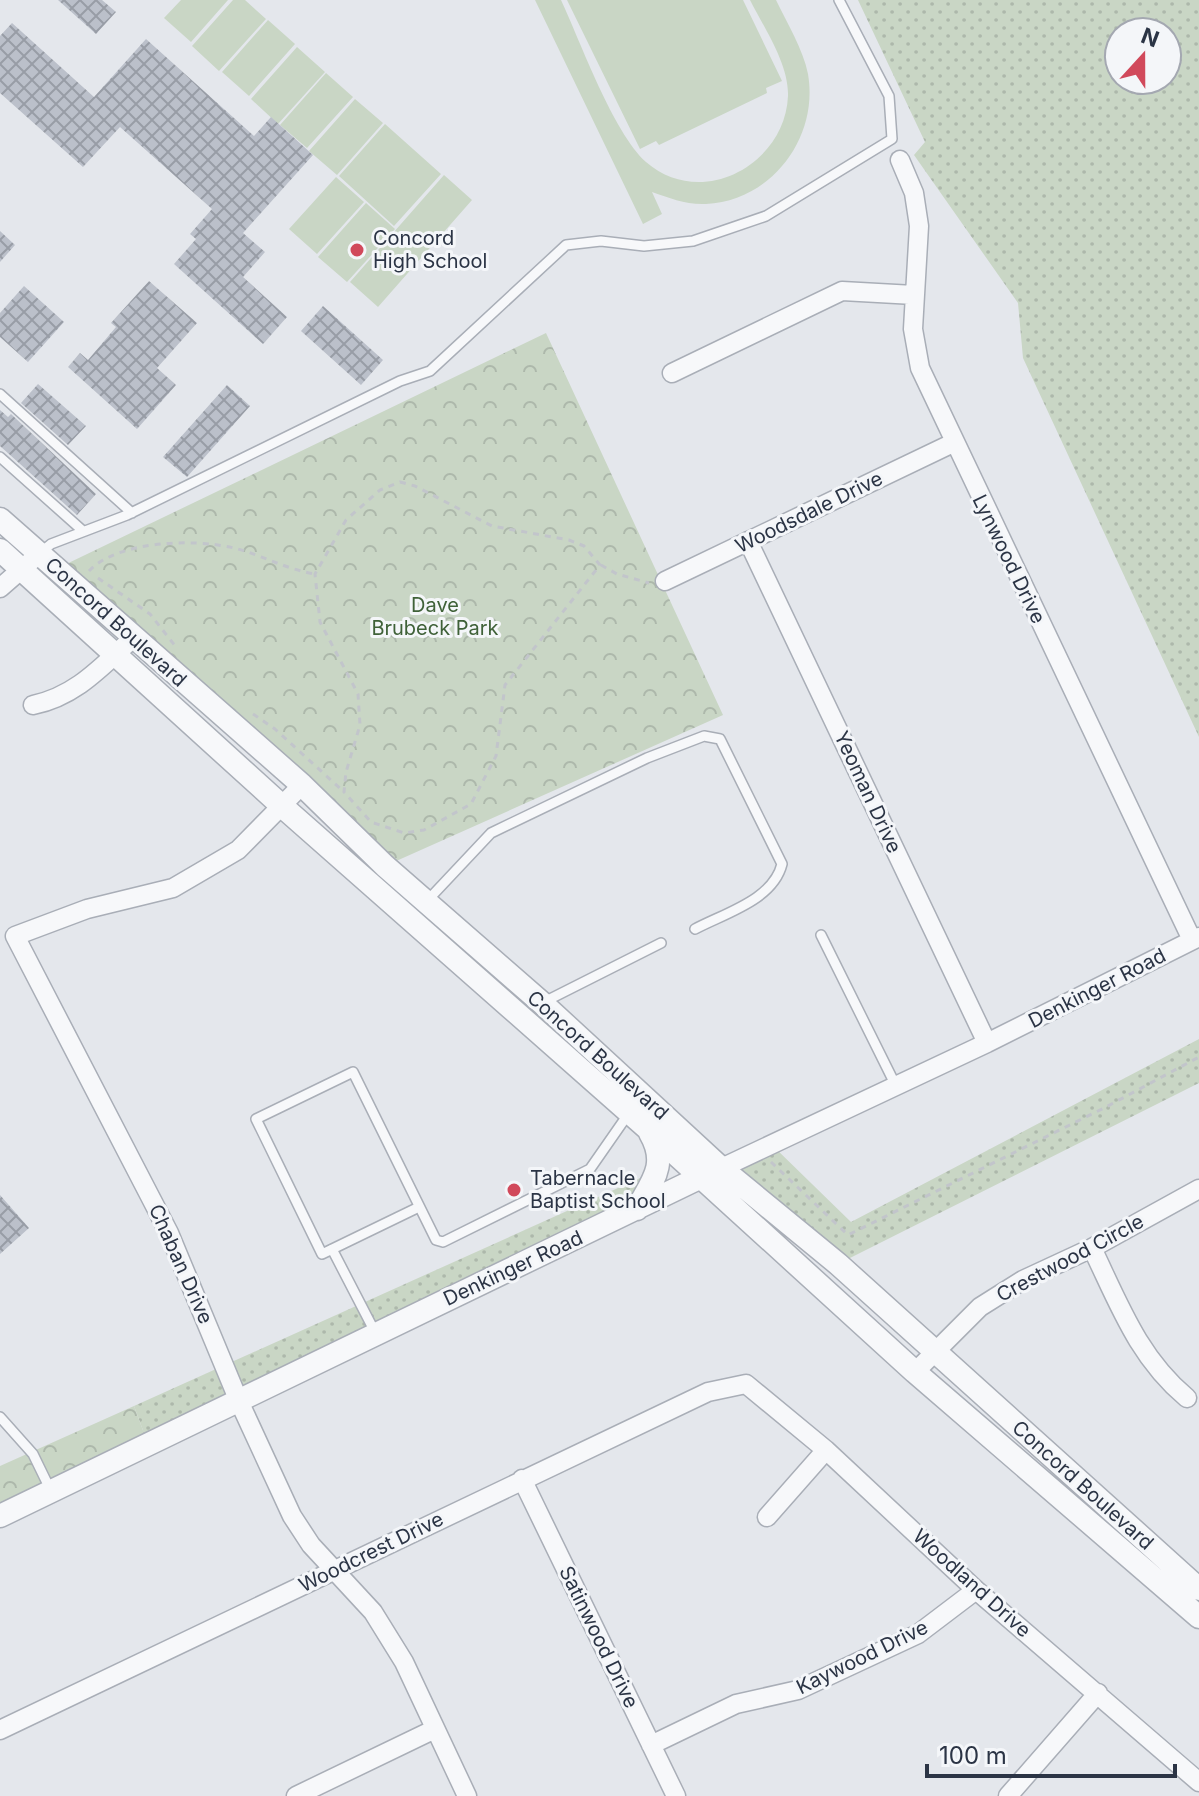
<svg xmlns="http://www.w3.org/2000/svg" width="1199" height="1796" font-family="Inter,sans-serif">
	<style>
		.grass { fill: url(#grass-dots); fill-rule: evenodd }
		.forest { fill: url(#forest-crowns) }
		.pitch { fill: #c9d6c5 }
		.building { fill: url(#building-cross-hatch) }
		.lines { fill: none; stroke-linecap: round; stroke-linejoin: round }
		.service-casing { stroke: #a9aeb7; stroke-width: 12 }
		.minor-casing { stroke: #a9aeb7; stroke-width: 21 }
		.tertiary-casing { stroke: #a9aeb7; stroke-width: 25 }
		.path { stroke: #c2c5cb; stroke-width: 3; stroke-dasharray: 6 6; stroke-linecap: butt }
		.service { stroke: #f7f8fa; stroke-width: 9 }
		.minor { stroke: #f7f8fa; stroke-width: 18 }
		.tertiary { stroke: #f7f8fa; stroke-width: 22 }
		.poi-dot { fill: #d1495b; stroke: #f4f6f9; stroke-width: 3 }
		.labels { text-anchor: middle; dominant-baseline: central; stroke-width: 6; stroke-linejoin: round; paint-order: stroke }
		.poi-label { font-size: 20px; fill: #2b3445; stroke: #f4f6f9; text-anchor: start }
		.street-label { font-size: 20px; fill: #2b3445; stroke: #f4f6f9 }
		.park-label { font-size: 20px; fill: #3f6138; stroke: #f4f6f9 }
	</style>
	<defs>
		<pattern id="grass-dots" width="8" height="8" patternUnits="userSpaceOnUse" patternTransform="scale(2)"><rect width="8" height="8" fill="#c9d6c5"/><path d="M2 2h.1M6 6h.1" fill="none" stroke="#adb8ab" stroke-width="1.8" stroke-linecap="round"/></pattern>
		<pattern id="forest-crowns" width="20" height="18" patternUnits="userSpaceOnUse" patternTransform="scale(2)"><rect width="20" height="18" fill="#c9d6c5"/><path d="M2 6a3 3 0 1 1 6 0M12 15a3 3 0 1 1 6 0" fill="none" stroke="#adb8ab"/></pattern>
		<pattern id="building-cross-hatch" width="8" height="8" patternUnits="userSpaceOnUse" patternTransform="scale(2)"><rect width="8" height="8" fill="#bbc0ca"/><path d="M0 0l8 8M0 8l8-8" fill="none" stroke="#989da6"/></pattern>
	</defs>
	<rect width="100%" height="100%" fill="#e4e7ec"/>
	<path class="grass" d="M858 0H1199V737L1023 358 1018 303 914 155 925 142ZM1119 32H1167V80H1119Z
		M1199 1039V1083L838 1264 721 1168 772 1145 851 1222Z
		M658 1170 637 1209 148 1444 134 1406Z"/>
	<path class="forest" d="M546 333 723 715 385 866 56 569Z
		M134 1406 148 1444 0 1516V1466Z"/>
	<path class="pitch" d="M181 0H228L191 42 164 18Z
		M233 0H245L266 19 219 71 192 46Z
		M535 0H561C581 43 613 132 646 162 701 210 785 165 788 96 789 64 764 28 750 0H776C787 23 803 49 808 74 819 138 771 201 706 204 686 205 670 198 652 192L662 214 643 224Z
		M567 0H743L782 81 766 88 767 93 659 145 656 141 640 149Z
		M268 20 295 44 249 96 222 72Z
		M297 47 325 72 278 124 251 99Z
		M326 73 353 97 307 148 280 125Z
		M355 99 383 123 337 175 309 151Z
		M385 124 441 174 394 226 339 176Z
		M444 175 472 200 378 307 350 282Z
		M336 177 364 202 317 254 289 229Z
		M366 203 395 229 347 282 318 257Z"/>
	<path class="building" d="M58 0H102L116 12 96 34Z
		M12 23 94 97 146 39 254 136 271 117 313 155 243 233 265 252 243 277 287 317 263 344 174 264 196 239 190 234 212 209 120 127 83 167 0 93V36Z
		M0 231 15 245 0 262Z
		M149 281 197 323 157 368 176 385 137 429 68 367 80 353 88 360 116 327 111 323Z
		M24 286 64 322 28 362 0 337V313Z
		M323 306 383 360 361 385 301 331Z
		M38 384 86 426 68 445 21 403Z
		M227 385 250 406 187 477 163 457Z
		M0 410 8 417 11 414 96 494 77 515 0 446Z
		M0 1195 29 1228 0 1254Z"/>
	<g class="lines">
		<g class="service-casing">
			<path id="service" d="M0 394 132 513
				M0 457 83 531
				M39 554 51 544 127 515 400 381 430 371 566 245 601 241 644 246 693 241 766 216 892 139 889 96 839 0
				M427 901 491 833 647 758 704 736 720 739 782 864C773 900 725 913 695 929
				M821 935 896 1086
				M542 1003 661 943
				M419 1207 322 1254 256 1119 353 1072 436 1240 443 1242 590 1169 629 1113
				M332 1249 376 1334
				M0 1417 33 1454 51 1491"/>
		</g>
		<g class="minor-casing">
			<path id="minor" d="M900 160 914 193 919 226 913 329 920 368 1192 940
				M672 373 842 291 914 295
				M748 541 987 1043
				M665 581 953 443
				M0 588 39 554
				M33 705C76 696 101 667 133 638
				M302 785 238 850 173 888 87 909 15 936 169 1233 238 1399 292 1516 311 1545 373 1612 404 1662 467 1796
				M711 1173 987 1043 1199 937
				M1092 1248C1119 1304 1138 1357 1187 1398
				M915 1372 980 1307 1023 1280 1092 1248 1199 1189
				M522 1479 676 1796
				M767 1517 826 1450
				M0 1730 708 1392 746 1384 826 1450 976 1590 1199 1782
				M651 1745 736 1704 798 1690 918 1634 976 1590
				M296 1796 435 1729
				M1008 1796 1098 1693"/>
		</g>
		<g class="tertiary-casing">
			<path id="tertiary" d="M0 519 302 785 385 866 542 1003 721 1168 838 1264 1199 1589
				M0 550 283 807 647 1128 915 1372 1199 1617
				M637 1209C653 1180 668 1164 650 1133
				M0 1516 701 1177"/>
		</g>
		<path class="path" d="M400 482 415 486 492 526 569 540 584 546 600 565 505 685 496 756 471 804 424 830 404 833 371 822 344 792 346 772 360 725 358 694 320 622 315 574 346 520 380 490Z
			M601 565 617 574 649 583
			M89 571C117 541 193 538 234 548 262 555 282 568 315 574
			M98 578 150 614 176 647
			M253 714 275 729 344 792
			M771 1162 848 1235 1106 1107 1199 1057"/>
		<use href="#service" class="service"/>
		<use href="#minor" class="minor"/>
		<use href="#tertiary" class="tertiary"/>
	</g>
	<g class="poi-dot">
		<circle cx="357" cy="250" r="8"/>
		<circle cx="514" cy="1190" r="8"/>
	</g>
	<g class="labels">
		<g class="poi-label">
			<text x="373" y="238">Concord<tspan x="373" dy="23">High School</tspan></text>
			<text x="530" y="1178">Tabernacle<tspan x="530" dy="23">Baptist School</tspan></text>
		</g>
		<g class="street-label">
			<text transform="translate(809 512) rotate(-26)">Woodsdale Drive</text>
			<text transform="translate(1009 559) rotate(64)">Lynwood Drive</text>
			<text transform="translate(116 622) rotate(42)">Concord Boulevard</text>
			<text transform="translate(868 792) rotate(65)">Yeoman Drive</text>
			<text transform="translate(1097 988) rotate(-27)">Denkinger Road</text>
			<text transform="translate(598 1055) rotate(42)">Concord Boulevard</text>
			<text transform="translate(1070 1258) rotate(-28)">Crestwood Circle</text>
			<text transform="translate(181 1264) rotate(66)">Chaban Drive</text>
			<text transform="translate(513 1268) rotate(-25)">Denkinger Road</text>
			<text transform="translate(1083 1485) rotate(42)">Concord Boulevard</text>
			<text transform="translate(371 1552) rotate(-26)">Woodcrest Drive</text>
			<text transform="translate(972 1583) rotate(42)">Woodland Drive</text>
			<text transform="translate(599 1637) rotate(64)">Satinwood Drive</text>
			<text transform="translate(862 1657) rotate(-26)">Kaywood Drive</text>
		</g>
		<g class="park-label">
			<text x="435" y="605">Dave<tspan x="435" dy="23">Brubeck Park</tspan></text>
		</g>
	</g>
	<g transform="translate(1143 56) rotate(21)"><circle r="38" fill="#f4f6f9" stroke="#a4a8b1" stroke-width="2"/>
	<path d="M0-6L14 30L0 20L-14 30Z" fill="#d1495b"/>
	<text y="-12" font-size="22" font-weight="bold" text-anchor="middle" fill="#2b3445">N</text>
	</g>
	<path d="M927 1764v12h248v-12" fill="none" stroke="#2b3445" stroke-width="4"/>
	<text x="939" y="1764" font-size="24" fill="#2b3445" stroke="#f4f6f9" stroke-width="6" paint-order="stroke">100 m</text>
</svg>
